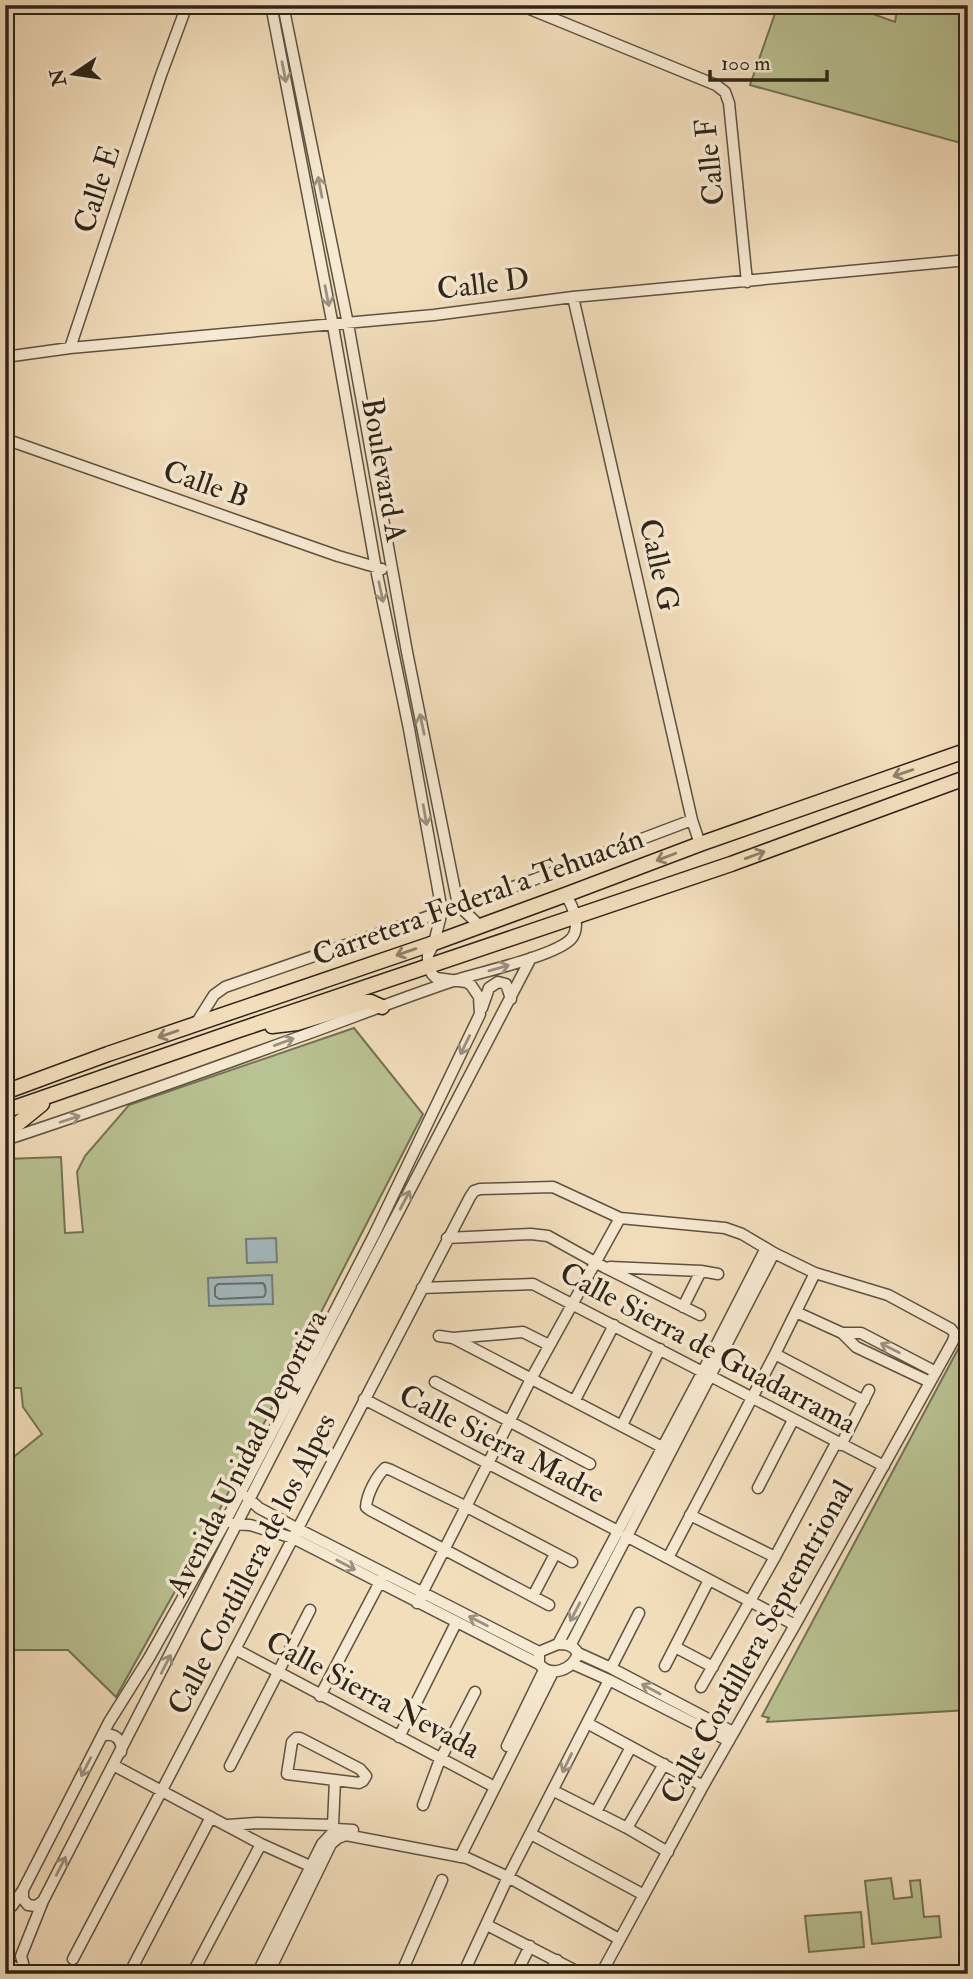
<svg xmlns="http://www.w3.org/2000/svg" width="973" height="1979" font-family="'IM FELL Double Pica',serif">
	<style>
		.green { fill: #b9c292; stroke: #737355; stroke-width: 2 }
		.water { fill: #a2b9bd; stroke: #737d7b; stroke-width: 2 }
		.lines { fill: none; stroke-linecap: round; stroke-linejoin: round }
		.shore { stroke: #686e6a; stroke-width: 2 }
		.minor-casing { stroke: #5e5241; stroke-width: 13 }
		.major-casing { stroke: #2d2418; stroke-width: 17 }
		.minor { stroke: #f7ead3; stroke-width: 10 }
		.major { stroke: #f3debc; stroke-width: 14 }
		.oneway { stroke: #9c917f }
		.oneway2 { stroke: #90816a }
		.labels { text-anchor: middle; dominant-baseline: central; stroke-width: 7; stroke-linejoin: round; paint-order: stroke }
		.street-label { font-size: 30px; fill: #2d2418; stroke: #f7ead3 }
	</style>
	<rect width="100%" height="100%" fill="#f3debc"/>
	<filter id="stains"><feTurbulence type="fractalNoise" baseFrequency=".00286" numOctaves="4"/><feColorMatrix values="0 0 0 0 .2 0 0 0 0 .09 0 0 0 0 .02 0 0 0 .5 -.17"/></filter>
	<radialGradient id="worn" r=".72"><stop offset=".6" stop-color="#630" stop-opacity="0"/><stop offset="1" stop-color="#630" stop-opacity=".3"/></radialGradient>
	<path class="green" d="M778 5H848L895 22 898 5H968V145L750 85Z
		M354 1028 423 1114 208 1532 116 1697 68 1650H5V1464L42 1434 23 1407 21 1388H5V1159L61 1157 65 1233 83 1232 77 1172 85 1156 129 1105Z
		M964 1338 968 1339V1710L767 1722 769 1718 762 1716Z
		M891 1878 894 1899 912 1897 910 1881 920 1880 924 1917 939 1916 941 1937 872 1944 865 1881Z
		M861 1912 864 1947 809 1952 805 1916Z"/>
	<path class="water" d="M276 1238 277 1262 247 1263 246 1239Z
		M272 1275 273 1304 209 1306 208 1278Z"/>
	<g class="lines">
		<path class="shore" d="M263 1283C266 1286 267 1295 263 1297L219 1299 215 1296V1287L218 1284Z"/>
		<g class="minor-casing">
			<path id="minor" d="M283 5 348 324 407 652 458 905 480 926
				M520 5 716 85 725 92 729 103 747 282
				M573 297 692 820 700 844
				M70 348 161 75 187 5
				M5 357 70 348 434 315 573 297 968 260
				M5 439 338 556 382 569
				M482 1008 489 988 498 982 506 984 511 999
				M195 1025 214 995 225 987 533 880 692 820
				M5 1140C103 1108 200 1073 296 1038 349 1019 402 998 456 980 481 972 555 956 571 939 581 928 574 906 565 895
				M447 1238 531 1234 548 1236 604 1267 700 1315
				M610 1267 701 1271 718 1274
				M422 1288 533 1284 884 1466
				M683 1307 701 1271
				M796 1312 842 1333 856 1347 930 1382
				M842 1333H861L936 1372
				M439 1336 453 1338 662 1447
				M453 1338 523 1332 549 1345
				M775 1354 864 1401
				M435 1382 590 1464
				M364 1399 618 1531
				M575 1400 614 1325
				M622 1425 660 1349
				M841 1445 869 1390
				M758 1488 793 1420
				M247 1497 259 1508 298 1529 539 1652
				M690 1515 775 1557
				M233 1524 250 1525 293 1538 539 1664
				M626 1536 795 1625
				M668 1558 775 1354 815 1273
				M533 1596 555 1554
				M417 1603 531 1379 620 1218
				M549 1605 370 1510 366 1507C367 1494 376 1477 385 1468L391 1470 467 1507 572 1562
				M558 1644 702 1373 766 1248
				M558 1644C567 1644 573 1645 578 1653 573 1670 551 1678 539 1664V1652Z
				M570 1646 774 1253
				M675 1647 713 1667
				M235 1649 489 1784
				M578 1653 611 1668 733 1732
				M573 1664 609 1680 729 1741
				M665 1666 709 1580
				M611 1668 639 1613
				M701 1687 775 1557 836 1443
				M320 1696 382 1578
				M587 1723 703 1786
				M102 1736C114 1732 123 1739 121 1752
				M399 1737 456 1623
				M296 1738H300L360 1769 366 1776 363 1781 359 1783 287 1774 292 1742Z
				M507 1746 544 1670
				M113 1765 261 1844 310 1866
				M230 1766 310 1610
				M335 1780 333 1825 335 1828
				M554 1791 627 1828 668 1852
				M423 1805 439 1762 475 1692
				M596 1812 631 1747
				M228 1825 258 1823 333 1825
				M627 1828 664 1764
				M531 1834 644 1895
				M338 1838 346 1835 467 1858 508 1877 619 1939
				M460 1857 553 1672
				M23 1890V1899L28 1905 36 1906 43 1901
				M5 1911 12 1906 23 1890 109 1722 149 1658 223 1526 297 1385 374 1235 480 1014 479 997 471 985 466 982 436 978 432 974 428 967V955L434 943 442 911 409 729 376 569 333 326 271 5
				M487 1925 582 1974
				M73 1959 161 1792 470 1197 474 1191 480 1189 553 1187 620 1218 725 1228 742 1234 774 1253 815 1273 888 1295 951 1329 955 1334 953 1341 795 1625 703 1786 601 1974
				M26 1974 21 1956 43 1901 306 1389 531 958
				M129 1974 211 1817
				M192 1974 261 1844
				M257 1974 322 1844 336 1829 353 1830
				M268 1974 331 1844 338 1838
				M401 1974 442 1880
				M463 1974 508 1877 609 1680
				M516 1974 530 1946
				M549 1974 557 1960"/>
		</g>
		<g class="major-casing">
			<path id="major" d="M272 1026 297 1023 366 1002H371L382 1007
				M5 1092 108 1054 434 943 565 895 700 844 968 750
				M5 1111 239 1030 731 864 968 777
				M5 1134 42 1104
				M5 1964 23 1974"/>
		</g>
		<use href="#minor" class="minor"/>
		<use href="#major" class="major"/>
	</g>
	<defs><path id="oneway-shaft" d="M-6 0H5M1.5-3L5.5 0L1.5 3" fill="none" stroke-width="1.6" stroke-linecap="round" stroke-linejoin="round" transform="scale(1.75)"/></defs>
	<g class="oneway">
		<use href="#oneway-shaft" transform="translate(284 72) rotate(79)"/>
		<use href="#oneway-shaft" transform="translate(320 187) rotate(-101)"/>
		<use href="#oneway-shaft" transform="translate(327 296) rotate(79)"/>
		<use href="#oneway-shaft" transform="translate(381 592) rotate(78)"/>
		<use href="#oneway-shaft" transform="translate(422 724) rotate(-102)"/>
		<use href="#oneway-shaft" transform="translate(425 815) rotate(80)"/>
		<use href="#oneway-shaft" transform="translate(499 968) rotate(-16)"/>
		<use href="#oneway-shaft" transform="translate(284 1042) rotate(-20)"/>
		<use href="#oneway-shaft" transform="translate(465 1045) rotate(116)"/>
		<use href="#oneway-shaft" transform="translate(70 1119) rotate(-18)"/>
		<use href="#oneway-shaft" transform="translate(405 1200) rotate(-62)"/>
		<use href="#oneway-shaft" transform="translate(890 1348) rotate(-153)"/>
		<use href="#oneway-shaft" transform="translate(346 1565) rotate(28)"/>
		<use href="#oneway-shaft" transform="translate(575 1612) rotate(118)"/>
		<use href="#oneway-shaft" transform="translate(478 1621) rotate(-153)"/>
		<use href="#oneway-shaft" transform="translate(166 1664) rotate(-63)"/>
		<use href="#oneway-shaft" transform="translate(651 1689) rotate(-152)"/>
		<use href="#oneway-shaft" transform="translate(567 1763) rotate(116)"/>
		<use href="#oneway-shaft" transform="translate(86 1767) rotate(117)"/>
		<use href="#oneway-shaft" transform="translate(61 1866) rotate(-63)"/>
	</g>
	<g class="oneway2">
		<use href="#oneway-shaft" transform="translate(903 773) rotate(161)"/>
		<use href="#oneway-shaft" transform="translate(755 855) rotate(-20)"/>
		<use href="#oneway-shaft" transform="translate(666 857) rotate(159)"/>
		<use href="#oneway-shaft" transform="translate(406 952) rotate(161)"/>
		<use href="#oneway-shaft" transform="translate(168 1034) rotate(161)"/>
	</g>
	<g class="labels">
		<g class="street-label">
			<text transform="translate(710 162) rotate(-96)">Calle F</text>
			<text transform="translate(97 189) rotate(-72)">Calle E</text>
			<text transform="translate(483 284) rotate(-7)">Calle D</text>
			<text transform="translate(384 470) rotate(80)">Boulevard A</text>
			<text transform="translate(206 484) rotate(19)">Calle B</text>
			<text transform="translate(659 565) rotate(77)">Calle G</text>
			<text transform="translate(478 897) rotate(-20)">Carretera Federal a Tehuacán</text>
			<text transform="translate(708 1348) rotate(28)">Calle Sierra de Guadarrama</text>
			<text transform="translate(502 1444) rotate(27)">Calle Sierra Madre</text>
			<text transform="translate(247 1453) rotate(-63)">Avenida Unidad Deportiva</text>
			<text transform="translate(252 1564) rotate(-63)">Calle Cordillera de los Alpes</text>
			<text transform="translate(757 1642) rotate(-61)">Calle Cordillera Septemtrional</text>
			<text transform="translate(373 1695) rotate(28)">Calle Sierra Nevada</text>
		</g>
	</g>
	<rect width="973" height="1979" fill="none" stroke="#f3debc" stroke-width="28"/>
	<rect x="7" y="7" width="959" height="1965" fill="none" stroke="#2d2418" stroke-width="3.5"/>
	<rect x="14" y="14" width="945" height="1951" fill="none" stroke="#2d2418" stroke-width="2"/>
	<g transform="translate(74 74) rotate(257)" stroke="#f7ead3" stroke-width="5" paint-order="stroke">
	<path d="M0-5L12 26L0 18L-12 26Z" fill="#2d2418"/>
	<text y="-10" font-size="19" font-weight="bold" text-anchor="middle" fill="#2d2418">N</text>
	</g>
	<path d="M710 70v10h117v-10" fill="none" stroke="#2d2418" stroke-width="3.5"/>
	<text x="721" y="70" font-size="21" fill="#2d2418" stroke="#f7ead3" stroke-width="5" paint-order="stroke">100 m</text>
	<rect width="100%" height="100%" filter="url(#stains)"/>
	<rect width="100%" height="100%" fill="url(#worn)"/>
</svg>
